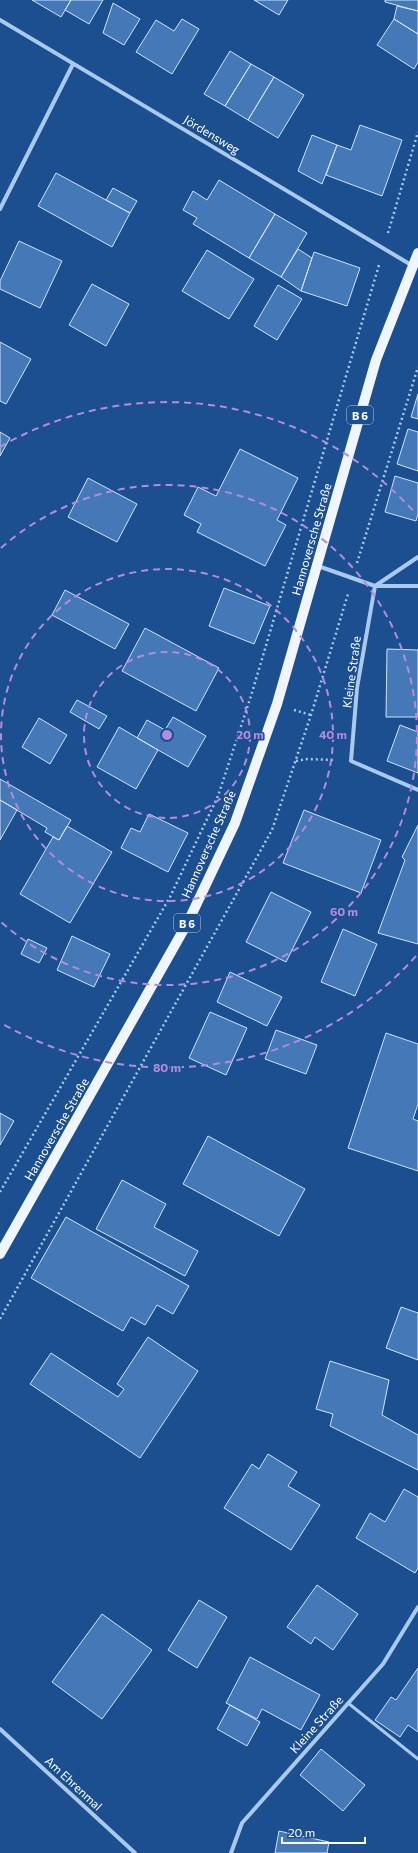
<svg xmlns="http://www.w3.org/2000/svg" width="418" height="1853" font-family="Commissioner,sans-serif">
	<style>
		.building { fill: #4478b7; stroke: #cfe3fa }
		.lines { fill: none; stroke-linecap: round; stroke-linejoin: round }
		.path { stroke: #a9c9ee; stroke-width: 2.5; stroke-dasharray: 2 3; stroke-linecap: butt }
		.lane { stroke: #a9c9ee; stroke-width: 3 }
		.street { stroke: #a9c9ee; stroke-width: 4 }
		.primary { stroke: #f0f6ff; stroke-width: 10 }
		.ring { fill: none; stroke: #b68bdc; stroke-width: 2; stroke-dasharray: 7 5 }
		.labels { text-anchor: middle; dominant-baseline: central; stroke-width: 3; stroke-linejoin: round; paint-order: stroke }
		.shield { fill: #1b4f8f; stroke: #bbcadd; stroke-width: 1 }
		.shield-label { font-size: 11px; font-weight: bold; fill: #fff }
		.street-label { font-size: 12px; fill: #fff; stroke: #1b4f8f }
		.centre { fill: #b68bdc; stroke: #1b4f8f; stroke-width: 2 }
		.ring-label { font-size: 12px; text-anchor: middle; font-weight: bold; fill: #b68bdc; stroke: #1b4f8f; stroke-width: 3; stroke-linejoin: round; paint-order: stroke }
	</style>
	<rect width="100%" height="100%" fill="#1b4f8f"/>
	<path class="building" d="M32 0H71L61 17Z
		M71 0H103L89 24 65 10Z
		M254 0H288L279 15Z
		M385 0H418V11L385 2Z
		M113 3 140 19 124 45 103 33Z
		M397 6 418 11V34L394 19Z
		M182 19 199 29 172 74 136 52 156 20 174 31Z
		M394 19 418 34V62L414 69 377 45Z
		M230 51 251 64 225 106 204 94Z
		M251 64 274 77 248 120 225 106Z
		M274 77 304 95 278 138 248 120Z
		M360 125 402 140 382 196 326 175 337 145 351 150Z
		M312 135 337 145 322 184 298 171Z
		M56 173 130 213 112 247 38 206Z
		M219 180 275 214 249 258 193 224 197 218 183 210 193 191 207 200Z
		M113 188 137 201 130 213 106 200Z
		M275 214 307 233 281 277 249 258Z
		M19 241 62 261 40 308 0 289V281Z
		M298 249 312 258 301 291 281 277Z
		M207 250 254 279 229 319 182 291Z
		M314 252 360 268 347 306 301 291Z
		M92 284 129 304 106 346 69 325Z
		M278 285 302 299 277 340 254 326Z
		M0 342 31 359 6 404 0 401Z
		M418 394V419L411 417Z
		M408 429 418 432V471L397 464Z
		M0 432 10 438 0 456Z
		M240 449 298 478 277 520 286 525 265 566 197 532 201 524 184 515 198 487 216 496Z
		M395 476 418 483V514L416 521 385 512Z
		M88 478 137 504 117 542 68 517Z
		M224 588 270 606 254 644 209 626Z
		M65 590 129 624 115 649 52 615Z
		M145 628 219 668 196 711 122 671Z
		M387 649 418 650V717H386Z
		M77 700 107 716 99 729 70 712Z
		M173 717 206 736 188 767 137 738 147 720 165 730Z
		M39 718 67 735 50 764 22 747Z
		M400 725 418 732V773L387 761Z
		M119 727 158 750 136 789 97 767Z
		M0 779 71 820 59 840 45 832 47 828 0 800Z
		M0 800 17 810 0 840Z
		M304 810 381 840 361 893 283 863Z
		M149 814 188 833 168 872 121 848 131 828 140 832Z
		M418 825V944L378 933 405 860 402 857Z
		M67 826 112 852 70 923 20 894 53 837 59 840Z
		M271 892 311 912 286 962 246 942Z
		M343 929 377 944 355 996 321 982Z
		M72 936 110 954 94 987 57 970Z
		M28 939 47 948 39 963 21 954Z
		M230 972 282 997 267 1026 217 1002Z
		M210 1012 247 1028 226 1075 189 1058Z
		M276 1030 317 1045 306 1074 265 1059Z
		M386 1033 418 1044V1104L413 1119 418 1121V1171L348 1148Z
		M0 1113 14 1121 0 1145Z
		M208 1136 305 1189 279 1236 183 1184Z
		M122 1180 166 1204 154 1227 198 1251 185 1276 96 1229Z
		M66 1217 189 1286 173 1314 157 1305 145 1325 131 1317 123 1331 31 1278Z
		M401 1307 418 1313V1360L386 1348Z
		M148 1337 198 1371 140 1458 30 1384 51 1353 118 1397 124 1389 117 1384Z
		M330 1361 389 1380 382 1415 418 1435V1470L330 1426 333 1414 316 1409Z
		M268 1454 297 1472 288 1486 320 1505 291 1550 224 1508 252 1464 259 1469Z
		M404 1489 418 1497V1568L415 1573 356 1538 370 1513 385 1522Z
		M317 1585 358 1614 333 1650 315 1637 311 1644 287 1627Z
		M199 1600 227 1617 197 1668 168 1650Z
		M102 1614 152 1650 102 1719 52 1682Z
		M250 1657 320 1695 301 1730 262 1709 257 1719 226 1703Z
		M418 1668V1732L408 1725 400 1737 375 1720 391 1697 396 1700Z
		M230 1705 260 1722 247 1746 217 1729Z
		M321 1749 365 1785 343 1811 300 1775Z
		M279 1831 329 1842 327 1853H275Z"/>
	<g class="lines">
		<path class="path" d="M388 233 418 132
			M357 563 418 367
			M294 710 311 715
			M296 761 307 759 335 760
			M0 1192 170 897 218 796 251 696 379 265
			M0 1319 272 830 311 715 348 594"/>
		<path class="lane" d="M348 1703 418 1759"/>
		<path class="street" d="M0 20 413 266
			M0 209 73 64
			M318 566 375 586H418
			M375 586 357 688 351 761 418 790
			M375 586 418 557
			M0 1729 135 1853
			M231 1853 242 1823 383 1664 418 1607"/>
		<path class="primary" d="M0 1254 188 922 235 823 277 704 376 360 418 253"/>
	</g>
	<g class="ring">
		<circle cx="167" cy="735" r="83"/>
		<circle cx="167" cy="735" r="166"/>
		<path d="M1 548A250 250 0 1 1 1 922"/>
		<path d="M416 956A333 333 0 0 1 1 1023M0 447A333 333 0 0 1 416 514"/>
	</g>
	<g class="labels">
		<g class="shield">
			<rect x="347" y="406" width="26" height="18" rx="3"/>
			<rect x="174" y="914" width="26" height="18" rx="3"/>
		</g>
		<g class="shield-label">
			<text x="360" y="415">B 6</text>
			<text x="187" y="923">B 6</text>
		</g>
		<g class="street-label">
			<text transform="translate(212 134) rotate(31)">Jördensweg</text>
			<text transform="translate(311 539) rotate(-74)">Hannoversche Straße</text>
			<text transform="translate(351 672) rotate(-82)">Kleine Straße</text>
			<text transform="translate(208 844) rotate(-66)">Hannoversche Straße</text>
			<text transform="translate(56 1129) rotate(-60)">Hannoversche Straße</text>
			<text transform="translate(316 1724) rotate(-48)">Kleine Straße</text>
			<text transform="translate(74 1783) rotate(43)">Am Ehrenmal</text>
		</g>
	</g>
	<circle cx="167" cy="735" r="6" class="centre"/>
	<g class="ring-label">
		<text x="250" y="739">20 m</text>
		<text x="333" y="739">40 m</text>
		<text x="344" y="916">60 m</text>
		<text x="167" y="1072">80 m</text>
	</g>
	<path d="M282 1837v6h83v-6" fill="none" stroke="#ffffff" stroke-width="2"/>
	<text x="288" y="1837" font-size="12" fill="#ffffff" stroke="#1b4f8f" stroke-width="3" paint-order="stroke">20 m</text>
</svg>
